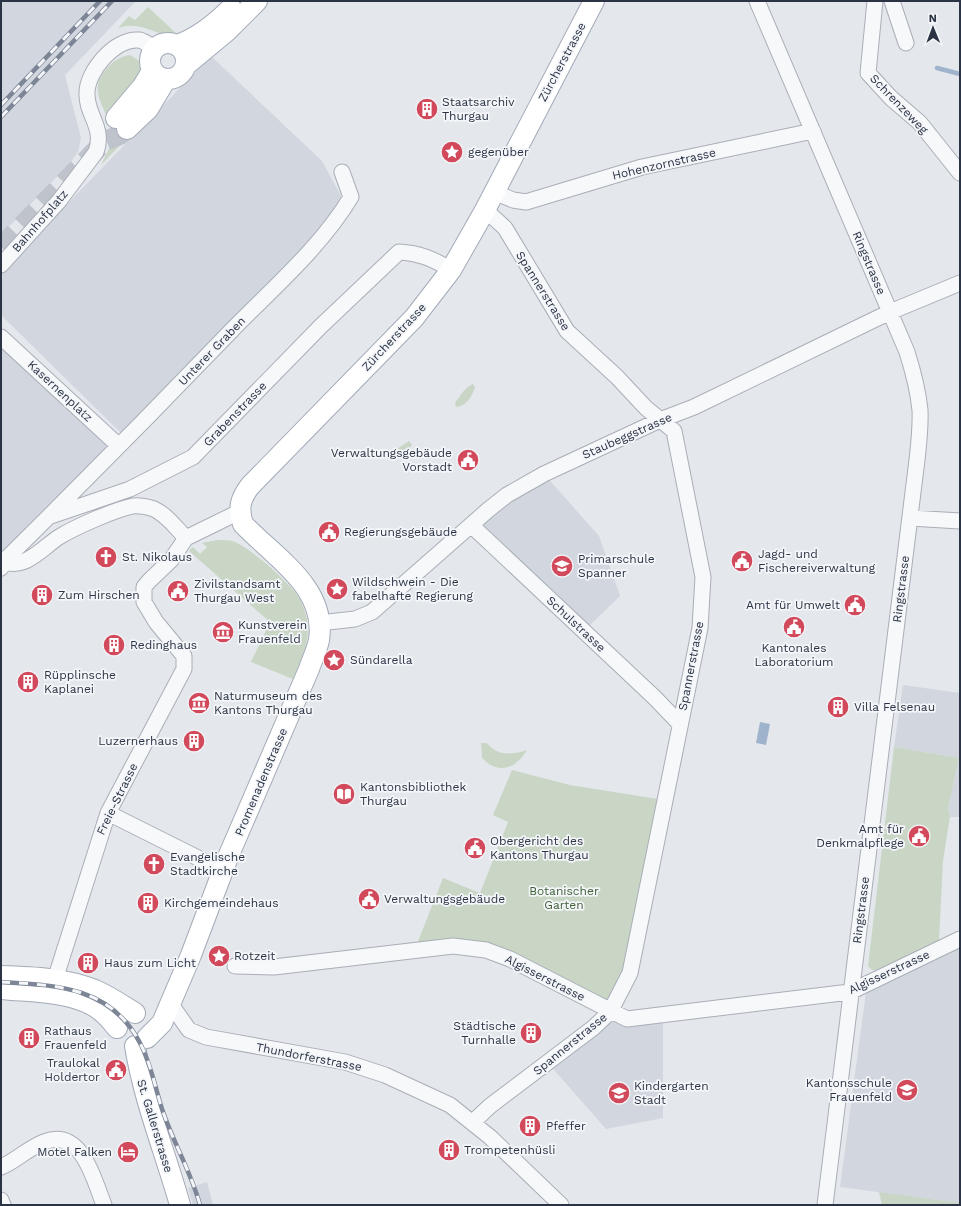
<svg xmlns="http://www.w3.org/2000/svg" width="961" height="1206" font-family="'Work Sans',sans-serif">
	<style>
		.built { fill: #d2d6de }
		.green { fill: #c9d6c5 }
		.water { fill: #9fb4cc }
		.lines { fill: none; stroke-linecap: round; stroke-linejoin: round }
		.stream { stroke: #9fb4cc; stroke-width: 4.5 }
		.major-tunnel { stroke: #bfc3cb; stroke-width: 20; stroke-dasharray: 20 10; stroke-linecap: butt }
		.minor-casing { stroke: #a9aeb7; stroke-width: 17 }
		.major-casing { stroke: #a3abb8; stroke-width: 22 }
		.minor { stroke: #f7f8fa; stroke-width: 15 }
		.major { stroke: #fff; stroke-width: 20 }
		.rail-casing { stroke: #7d8696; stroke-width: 4.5 }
		.rail { stroke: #f4f6f9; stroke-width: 3; stroke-dasharray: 9; stroke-linecap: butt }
		.labels { text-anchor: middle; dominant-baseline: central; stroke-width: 3.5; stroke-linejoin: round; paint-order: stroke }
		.street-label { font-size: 12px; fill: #2b3445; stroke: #f4f6f9 }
		.poi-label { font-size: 12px; fill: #2b3445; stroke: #f4f6f9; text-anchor: start }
		.park-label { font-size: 12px; fill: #3f6138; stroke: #f4f6f9 }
	</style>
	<rect width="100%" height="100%" fill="#e4e7ec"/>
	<path class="built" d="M1 1H136L65 75 81 138 78 152 70 163 1 235Z
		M211 56 322 161 341 196 342 208 124 436 1 315V272Z
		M1 337 119 446 1 568Z
		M544 474 599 536 620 596 584 631 471 525Z
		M903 685 960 693V817H950L948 808 959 758 894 747Z
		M960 948V1203L840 1187 866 992Z
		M610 1012 663 1015V1118L606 1129 548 1063Z
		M207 1182 213 1205H193L188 1188Z"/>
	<path class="green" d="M148 7 177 34 176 36C154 36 142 20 118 28L129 16 135 20Z
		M130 55 138 60 142 68V73L133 84 132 133 101 165C106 154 113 146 111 133 109 108 84 92 108 67 114 61 121 56 130 55Z
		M473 384 475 387C472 396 467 406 456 407L455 403C460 396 464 388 473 384Z
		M409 441 412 445 406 453 391 459 386 454 394 451Z
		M217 540C223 540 230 540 235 542 252 549 291 584 300 599 304 608 308 619 308 629 308 646 300 663 293 679L251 662 270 622 189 551 193 547 200 554 207 547 202 543Z
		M481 743H487C497 756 512 755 527 750 516 769 498 775 482 758Z
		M894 747 959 758 948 808 950 817 943 861 939 941 876 970H872L868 966Z
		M512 770 570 785 664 800 630 973 610 1012 510 959 415 949 443 878 480 893 508 822 493 815Z
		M879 1192 960 1203V1205H882Z"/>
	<path class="water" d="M760 722 770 724 766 745 756 743Z"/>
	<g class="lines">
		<path class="stream" d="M937 68 960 74"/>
		<path class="major-tunnel" d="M1 247 105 141 120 135 127 129"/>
		<g class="minor-casing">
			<path id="minor" d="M757 1 907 352C913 371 918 390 920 410 921 434 917 460 914 484L825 1205
				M875 1 868 73 891 98 920 123 960 173
				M892 1 906 43
				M494 192 513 200 526 202 642 167 813 131
				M1 265 59 201 96 152C105 127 86 115 87 93 87 71 115 38 139 40 145 41 149 45 155 49
				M1 337 119 446
				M51 516 130 489 193 457 321 326 399 252C419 253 434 259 451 270
				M910 518 960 521
				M471 525 655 698 679 723
				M1 559C22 574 43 547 59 537 75 527 114 510 133 506 138 505 149 507 154 509 167 515 176 528 186 538
				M1 568 4 561C81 485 157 408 232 330 273 288 321 247 351 197L342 172
				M319 623 355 619 372 612 488 510 507 495 544 474 660 420 694 407 890 312 960 283
				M108 813 224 871
				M235 966 274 967 453 946 486 950 510 959 627 1019 850 992 960 939
				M52 989 108 813 184 669V656L156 622 144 602V587L149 581 171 560 186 538 239 512
				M170 1003 189 1030 206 1037 345 1062 385 1075 450 1105 490 1137 561 1205
				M473 1122 490 1106 593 1028 610 1012 630 973 700 628 703 577 674 431 646 408 617 377 567 331 505 228 492 216 484 212
				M1 1167C16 1161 28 1148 44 1142 82 1127 94 1180 104 1205
				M1 1200 3 1205"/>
		</g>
		<g class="major-casing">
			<path id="major" d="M150 61a18 18 0 1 1 36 0a18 18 0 1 1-36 0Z
				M177 45C198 38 215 24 231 8
				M186 65 227 31 257 1
				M116 118 143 86 152 71
				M127 129 148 109 166 79
				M1 976C33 977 65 978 95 990 109 996 122 1005 135 1013
				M1 989C30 992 66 991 92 1005 102 1010 110 1019 117 1028
				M147 1038 162 1023 191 955 228 857 309 669C312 660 317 650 319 640 327 587 274 557 243 524 238 508 240 499 250 486L414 318 451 270 484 212 594 1
				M135 1046C144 1101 165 1152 180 1205"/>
		</g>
		<use href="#minor" class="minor"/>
		<use href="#major" class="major"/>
		<g class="rail-casing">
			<path id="rail" d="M1 105 100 1
				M1 117 112 1
				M1 982C57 985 111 987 140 1043 151 1064 155 1087 162 1109 173 1142 191 1172 200 1205"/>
		</g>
		<use href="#rail" class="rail"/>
	</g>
	<defs>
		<g id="building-disc" transform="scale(1.15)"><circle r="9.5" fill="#d1495b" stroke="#f4f6f9"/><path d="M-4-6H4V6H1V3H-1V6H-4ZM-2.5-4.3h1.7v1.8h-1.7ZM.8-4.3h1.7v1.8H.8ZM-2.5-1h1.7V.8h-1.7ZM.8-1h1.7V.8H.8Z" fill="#fff"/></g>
		<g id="sight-disc" transform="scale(1.15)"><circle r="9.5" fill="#d1495b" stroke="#f4f6f9"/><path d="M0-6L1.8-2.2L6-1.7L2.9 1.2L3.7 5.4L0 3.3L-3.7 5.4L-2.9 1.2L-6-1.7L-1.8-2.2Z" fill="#fff"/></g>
		<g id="civic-disc" transform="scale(1.15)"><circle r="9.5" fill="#d1495b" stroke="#f4f6f9"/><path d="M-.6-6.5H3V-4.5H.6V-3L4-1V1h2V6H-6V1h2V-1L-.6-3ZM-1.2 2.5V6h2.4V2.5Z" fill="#fff"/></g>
		<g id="church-disc" transform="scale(1.15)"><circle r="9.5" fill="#d1495b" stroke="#f4f6f9"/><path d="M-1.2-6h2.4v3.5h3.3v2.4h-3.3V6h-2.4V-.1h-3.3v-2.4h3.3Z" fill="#fff"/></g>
		<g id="school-disc" transform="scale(1.15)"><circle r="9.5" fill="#d1495b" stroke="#f4f6f9"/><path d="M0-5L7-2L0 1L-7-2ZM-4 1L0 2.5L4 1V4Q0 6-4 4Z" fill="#fff"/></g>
		<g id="museum-disc" transform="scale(1.15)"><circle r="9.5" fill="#d1495b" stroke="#f4f6f9"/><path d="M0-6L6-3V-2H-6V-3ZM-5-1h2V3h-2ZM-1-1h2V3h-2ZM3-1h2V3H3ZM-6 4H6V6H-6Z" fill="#fff"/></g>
		<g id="library-disc" transform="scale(1.15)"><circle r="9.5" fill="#d1495b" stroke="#f4f6f9"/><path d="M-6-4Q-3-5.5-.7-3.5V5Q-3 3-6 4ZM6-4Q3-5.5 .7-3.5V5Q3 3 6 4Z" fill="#fff"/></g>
		<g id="hotel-disc" transform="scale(1.15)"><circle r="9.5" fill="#d1495b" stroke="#f4f6f9"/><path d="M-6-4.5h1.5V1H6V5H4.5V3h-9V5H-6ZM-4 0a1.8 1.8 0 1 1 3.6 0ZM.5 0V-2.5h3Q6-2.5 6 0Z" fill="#fff"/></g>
	</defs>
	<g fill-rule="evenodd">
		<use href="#building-disc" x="427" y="109"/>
		<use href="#sight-disc" x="452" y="152"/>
		<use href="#civic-disc" x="468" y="460"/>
		<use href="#civic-disc" x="329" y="532"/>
		<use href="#church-disc" x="106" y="557"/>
		<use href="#civic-disc" x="742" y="561"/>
		<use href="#school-disc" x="562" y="566"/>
		<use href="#sight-disc" x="337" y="589"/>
		<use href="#civic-disc" x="178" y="591"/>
		<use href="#building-disc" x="42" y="595"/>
		<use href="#civic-disc" x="855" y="605"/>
		<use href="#civic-disc" x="794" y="627"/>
		<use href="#museum-disc" x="223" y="632"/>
		<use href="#building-disc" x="114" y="645"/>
		<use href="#sight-disc" x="334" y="660"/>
		<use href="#building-disc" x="28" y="682"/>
		<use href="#museum-disc" x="199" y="703"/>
		<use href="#building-disc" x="838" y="707"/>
		<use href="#building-disc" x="194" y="741"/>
		<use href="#library-disc" x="344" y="794"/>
		<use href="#civic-disc" x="919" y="836"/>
		<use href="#civic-disc" x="475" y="848"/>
		<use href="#church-disc" x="154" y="864"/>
		<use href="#civic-disc" x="369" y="899"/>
		<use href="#building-disc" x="148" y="903"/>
		<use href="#sight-disc" x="219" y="956"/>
		<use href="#building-disc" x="88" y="963"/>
		<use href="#building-disc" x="531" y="1033"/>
		<use href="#building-disc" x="29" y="1038"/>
		<use href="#civic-disc" x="116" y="1070"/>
		<use href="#school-disc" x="907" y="1090"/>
		<use href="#school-disc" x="619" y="1093"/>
		<use href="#building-disc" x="530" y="1126"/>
		<use href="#building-disc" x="449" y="1150"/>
		<use href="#hotel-disc" x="128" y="1152"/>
	</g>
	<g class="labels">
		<g class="street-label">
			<text transform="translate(562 62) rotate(-62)">Zürcherstrasse</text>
			<text transform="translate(899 104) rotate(46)">Schrenzeweg</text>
			<text transform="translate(664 164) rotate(-13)">Hohenzornstrasse</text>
			<text transform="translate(40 221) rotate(-49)">Bahnhofplatz</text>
			<text transform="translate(869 263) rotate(67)">Ringstrasse</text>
			<text transform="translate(543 291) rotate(58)">Spannerstrasse</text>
			<text transform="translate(394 337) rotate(-47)">Zürcherstrasse</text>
			<text transform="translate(212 351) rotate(-46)">Unterer Graben</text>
			<text transform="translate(60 391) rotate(43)">Kasernenplatz</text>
			<text transform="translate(235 414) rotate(-46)">Grabenstrasse</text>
			<text transform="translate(627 436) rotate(-24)">Staubeggstrasse</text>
			<text transform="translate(901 589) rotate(-83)">Ringstrasse</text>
			<text transform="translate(576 624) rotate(43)">Schulstrasse</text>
			<text transform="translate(691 666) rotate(-79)">Spannerstrasse</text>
			<text transform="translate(261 782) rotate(-67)">Promenadenstrasse</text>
			<text transform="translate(117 799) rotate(-64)">Freie-Strasse</text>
			<text transform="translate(861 910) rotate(-83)">Ringstrasse</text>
			<text transform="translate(889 972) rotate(-25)">Algisserstrasse</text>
			<text transform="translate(545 978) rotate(27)">Algisserstrasse</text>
			<text transform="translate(570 1044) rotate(-39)">Spannerstrasse</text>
			<text transform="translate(309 1057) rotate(11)">Thundorferstrasse</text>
			<text transform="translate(155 1126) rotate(73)">St. Gallerstrasse</text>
		</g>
		<g class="poi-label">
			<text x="442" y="102">Staatsarchiv<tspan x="442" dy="14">Thurgau</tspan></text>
			<text x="468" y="152">gegenüber</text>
			<text x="452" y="453" text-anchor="end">Verwaltungsgebäude<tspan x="452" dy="14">Vorstadt</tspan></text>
			<text x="344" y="532">Regierungsgebäude</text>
			<text x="758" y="554">Jagd- und<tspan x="758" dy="14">Fischereiverwaltung</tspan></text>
			<text x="122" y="557">St. Nikolaus</text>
			<text x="578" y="559">Primarschule<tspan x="578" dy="14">Spanner</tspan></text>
			<text x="352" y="582">Wildschwein - Die<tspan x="352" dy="14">fabelhafte Regierung</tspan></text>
			<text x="194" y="584">Zivilstandsamt<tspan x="194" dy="14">Thurgau West</tspan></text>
			<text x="58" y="595">Zum Hirschen</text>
			<text x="840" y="605" text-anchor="end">Amt für Umwelt</text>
			<text x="238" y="625">Kunstverein<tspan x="238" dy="14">Frauenfeld</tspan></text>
			<text x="130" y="645">Redinghaus</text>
			<text x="794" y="648" text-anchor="middle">Kantonales<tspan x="794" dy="14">Laboratorium</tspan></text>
			<text x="350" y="660">Sündarella</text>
			<text x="44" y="675">Rüpplinsche<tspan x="44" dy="14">Kaplanei</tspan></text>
			<text x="214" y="696">Naturmuseum des<tspan x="214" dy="14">Kantons Thurgau</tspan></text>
			<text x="854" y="707">Villa Felsenau</text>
			<text x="178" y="741" text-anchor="end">Luzernerhaus</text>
			<text x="360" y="787">Kantonsbibliothek<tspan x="360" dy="14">Thurgau</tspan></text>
			<text x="904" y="829" text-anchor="end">Amt für<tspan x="904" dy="14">Denkmalpflege</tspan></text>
			<text x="490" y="841">Obergericht des<tspan x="490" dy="14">Kantons Thurgau</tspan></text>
			<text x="170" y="857">Evangelische<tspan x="170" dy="14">Stadtkirche</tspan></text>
			<text x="384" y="899">Verwaltungsgebäude</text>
			<text x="164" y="903">Kirchgemeindehaus</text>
			<text x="234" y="956">Rotzeit</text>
			<text x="104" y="963">Haus zum Licht</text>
			<text x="516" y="1026" text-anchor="end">Städtische<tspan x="516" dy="14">Turnhalle</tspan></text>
			<text x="44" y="1031">Rathaus<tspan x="44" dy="14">Frauenfeld</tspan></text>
			<text x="100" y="1063" text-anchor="end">Traulokal<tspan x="100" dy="14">Holdertor</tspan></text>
			<text x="892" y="1083" text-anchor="end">Kantonsschule<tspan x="892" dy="14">Frauenfeld</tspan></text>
			<text x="634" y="1086">Kindergarten<tspan x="634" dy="14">Stadt</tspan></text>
			<text x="546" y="1126">Pfeffer</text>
			<text x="464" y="1150">Trompetenhüsli</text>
			<text x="112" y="1152" text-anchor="end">Motel Falken</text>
		</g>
		<g class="park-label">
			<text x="564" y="891">Botanischer<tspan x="564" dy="14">Garten</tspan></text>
		</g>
	</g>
	<rect width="961" height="1206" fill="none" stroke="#2b3445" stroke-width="4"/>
	<g transform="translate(933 28) rotate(359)" stroke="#f4f6f9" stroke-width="3" paint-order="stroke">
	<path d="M0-3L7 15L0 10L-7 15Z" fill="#2b3445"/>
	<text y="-6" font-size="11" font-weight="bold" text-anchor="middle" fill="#2b3445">N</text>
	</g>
</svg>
